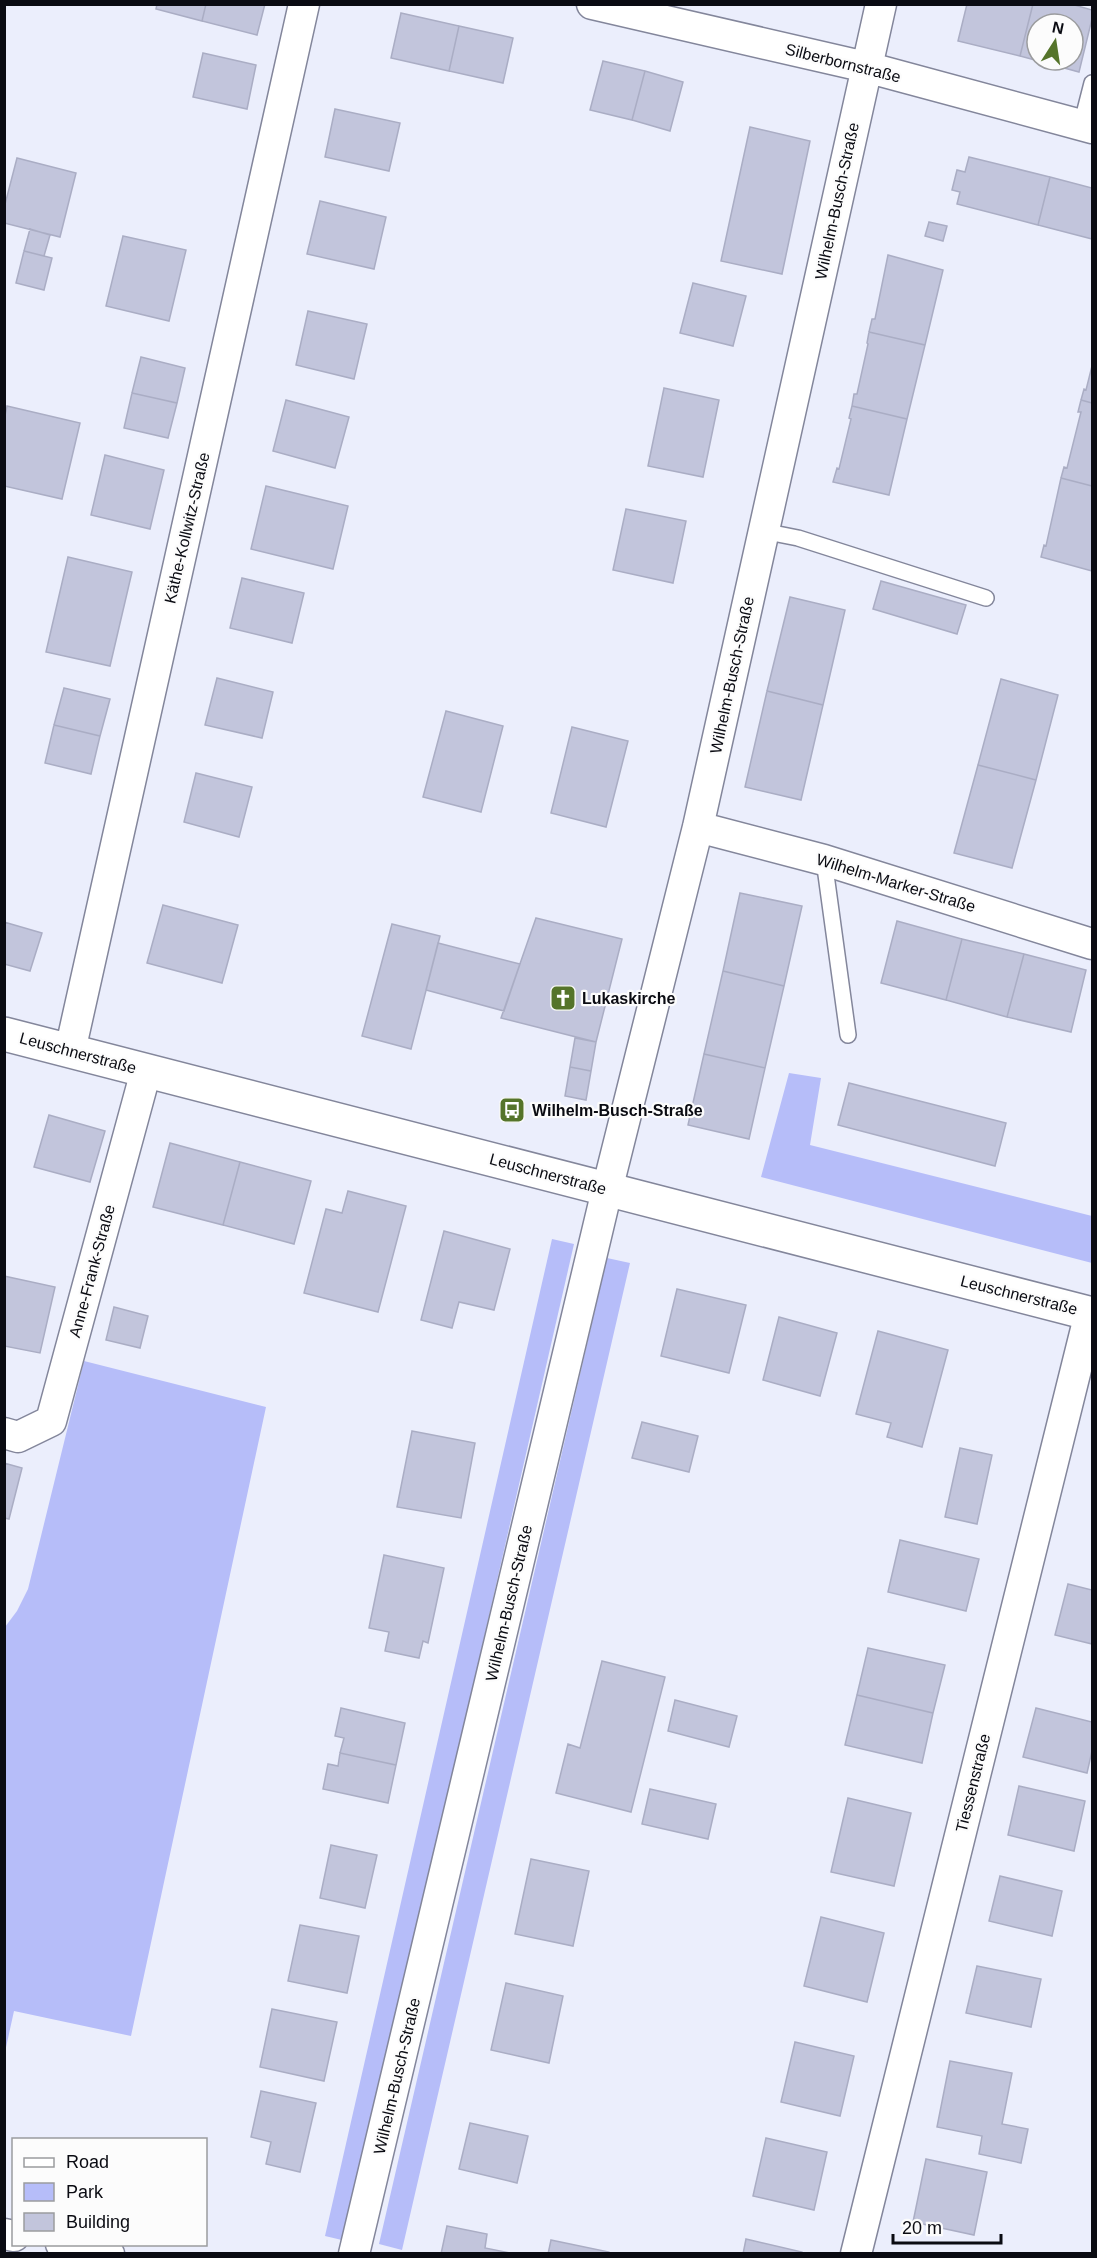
<svg xmlns="http://www.w3.org/2000/svg" width="1097" height="2258" font-family="Helvetica,sans-serif">
	<style>
		.green { fill: #b6bdf9 }
		.building { fill: #c2c5dc; stroke: #aaadc4; stroke-width: 1.5; fill-rule: evenodd }
		.lines { fill: none; stroke-linecap: round; stroke-linejoin: round }
		.lane-casing { stroke: #83869b; stroke-width: 18 }
		.street-casing { stroke: #83869b; stroke-width: 33 }
		.secondary-casing { stroke: #83869b; stroke-width: 36 }
		.lane { stroke: #fff; stroke-width: 15 }
		.street { stroke: #fff; stroke-width: 30 }
		.secondary { stroke: #fff; stroke-width: 33 }
		.labels { text-anchor: middle; dominant-baseline: central; stroke-width: 4.5; stroke-linejoin: round; paint-order: stroke }
		.street-label { font-size: 16px; fill: #0a0b12; stroke: #fcfcfc }
		.poi-label { font-size: 16px; font-weight: bold; fill: #0a0b12; stroke: #fcfcfc; text-anchor: start }
	</style>
	<rect width="100%" height="100%" fill="#ebeefc"/>
	<path class="green" d="M789 1073 821 1078 810 1145 1092 1216V1263L761 1177Z
		M552 1239 574 1244 346 2241 325 2236Z
		M607 1258 630 1263 402 2250 379 2244Z
		M84 1361 266 1407 131 2036 14 2011 5 2052V1627L17 1611 28 1589Z"/>
	<path class="building" d="M157 4H206L202 21 156 9Z
		M206 4H265L257 35 202 21Z
		M967 4H1033L1020 56 958 41Z
		M1033 4H1071L1092 10V19L1079 72 1020 56ZM1037 24H1073V60H1037Z
		M401 13 459 26 449 71 391 58Z
		M459 26 513 38 503 83 449 71Z
		M203 53 256 65 247 109 193 97Z
		M603 61 645 71 632 120 590 110Z
		M645 71 683 82 670 131 632 120Z
		M335 109 400 123 389 171 325 157Z
		M750 127 810 141 782 274 721 261Z
		M969 157 1050 177 1038 225 957 204 960 192 952 190 957 170 965 172Z
		M17 158 76 173 60 237 4 223V208Z
		M1050 177 1092 188V239L1038 225Z
		M320 201 386 217 374 269 307 254Z
		M929 222 947 226 943 241 925 236Z
		M30 229 50 235 44 256 24 251Z
		M123 236 186 250 169 321 106 306Z
		M24 251 52 258 44 290 16 283Z
		M888 255 943 270 925 345 869 332 872 319H875Z
		M693 283 746 296 733 346 680 333Z
		M308 311 367 324 354 379 296 365Z
		M869 332 925 345 907 419 852 406 854 394H857L868 344 867 343Z
		M141 357 185 368 177 403 132 393Z
		M1092 366V403L1081 400 1084 389 1086 390Z
		M664 388 719 400 703 477 648 466Z
		M132 393 177 403 168 438 124 428Z
		M286 400 349 417 335 468 273 451Z
		M1081 400 1092 403V486L1061 478 1064 467 1067 468 1081 412H1078Z
		M7 406 80 423 62 499 4 486V420Z
		M852 406 907 419 889 495 833 482 837 468 839 469 851 419 849 418Z
		M105 455 164 470 150 529 91 515Z
		M1061 478 1092 486V571L1041 557 1044 545 1046 546Z
		M266 486 348 506 333 569 251 549Z
		M626 509 686 521 673 583 613 570Z
		M68 557 132 572 110 666 46 652Z
		M242 578 304 593 292 643 230 628Z
		M881 581 966 605 957 634 873 609Z
		M790 597 845 610 823 705 767 691Z
		M217 678 273 692 262 738 205 725Z
		M1001 679 1058 695 1036 780 978 765Z
		M64 688 110 699 100 736 54 725Z
		M767 691 823 705 801 800 745 787Z
		M446 711 503 726 481 812 423 797Z
		M54 725 100 736 91 774 45 763Z
		M572 727 628 741 606 827 551 813Z
		M978 765 1036 780 1012 868 954 853Z
		M196 773 252 787 239 837 184 822Z
		M740 893 802 906 784 986 723 971Z
		M163 905 238 925 222 983 147 963Z
		M536 918 622 939 596 1042 501 1018Z
		M897 921 962 939 946 1000 881 983Z
		M4 922 42 933 30 971 4 964Z
		M392 924 440 936 411 1049 362 1036Z
		M962 939 1024 954 1007 1017 946 1000Z
		M438 943 520 964 504 1011 426 990Z
		M1024 954 1086 970 1071 1032 1007 1017Z
		M723 971 784 986 765 1068 704 1054Z
		M575 1038 596 1042 591 1071 570 1067Z
		M704 1054 765 1068 749 1139 688 1125Z
		M570 1067 591 1071 586 1100 565 1096Z
		M849 1083 1006 1123 995 1166 838 1125Z
		M49 1115 105 1131 90 1182 34 1167Z
		M170 1143 240 1162 223 1225 153 1207Z
		M240 1162 311 1181 294 1244 223 1225Z
		M348 1191 406 1206 378 1312 304 1293 326 1209 342 1213Z
		M444 1231 510 1249 494 1310 459 1302 452 1328 421 1320Z
		M4 1276 55 1287 40 1353 4 1346Z
		M677 1289 746 1305 729 1373 661 1356Z
		M114 1307 148 1316 140 1348 106 1340Z
		M779 1317 837 1333 820 1396 763 1380Z
		M878 1331 948 1350 922 1447 887 1437 891 1423 856 1414Z
		M642 1422 698 1436 689 1472 632 1458Z
		M412 1431 475 1443 461 1518 397 1507Z
		M960 1448 992 1455 977 1524 945 1517Z
		M4 1463 22 1468 9 1519 4 1518Z
		M900 1540 979 1559 966 1611 888 1592Z
		M384 1555 444 1568 428 1643 423 1641 419 1658 385 1651 389 1632 369 1628Z
		M1068 1584 1092 1590V1644L1055 1635Z
		M868 1648 945 1665 933 1713 857 1695Z
		M602 1661 665 1677 631 1812 556 1793 568 1744 580 1748Z
		M857 1695 933 1713 922 1763 845 1745Z
		M675 1700 737 1716 729 1747 668 1731Z
		M341 1708 405 1723 396 1765 340 1753 344 1738 335 1736Z
		M1036 1708 1092 1722V1751L1087 1773 1023 1757Z
		M340 1753 396 1765 388 1803 323 1789 328 1764 338 1766Z
		M1019 1786 1085 1801 1074 1851 1008 1835Z
		M650 1789 716 1804 708 1839 642 1824Z
		M848 1798 911 1813 894 1886 831 1872Z
		M331 1845 377 1855 365 1908 320 1898Z
		M531 1859 589 1871 573 1946 515 1934Z
		M1000 1876 1062 1891 1052 1936 989 1921Z
		M821 1917 884 1933 867 2002 804 1986Z
		M300 1925 359 1936 347 1993 288 1981Z
		M977 1966 1041 1979 1031 2027 966 2013Z
		M506 1983 563 1996 549 2063 491 2050Z
		M272 2009 337 2022 324 2081 260 2067Z
		M795 2042 854 2056 840 2116 781 2102Z
		M950 2061 1012 2073 1002 2124 1028 2129 1021 2163 979 2154 982 2136 937 2127Z
		M261 2091 316 2103 300 2172 266 2164 271 2142 251 2137Z
		M470 2123 528 2136 517 2183 459 2169Z
		M766 2138 827 2152 814 2210 753 2196Z
		M926 2159 987 2172 974 2235 913 2222Z
		M447 2226 487 2234 485 2248 515 2254H441Z
		M746 2239 802 2252V2254H743Z
		M551 2240 609 2252V2254H548Z"/>
	<g class="lines">
		<g class="lane-casing">
			<path id="lane" d="M1081 126 1092 83
				M763 531 798 538 986 598
				M824 860 848 1035"/>
		</g>
		<g class="street-casing">
			<path id="street" d="M592 4 866 67 1092 128
				M698 827 824 860 1092 944
				M70 1051 304 4
				M4 1433 18 1437 51 1421 146 1071
				M4 2234 14 2236
				M61 2244 109 2254
				M354 2254 607 1190 698 827 881 4
				M856 2254 1090 1313"/>
		</g>
		<g class="secondary-casing">
			<path id="secondary" d="M4 1034 1092 1314"/>
		</g>
		<use href="#lane" class="lane"/>
		<use href="#street" class="street"/>
		<use href="#secondary" class="secondary"/>
	</g>
	<defs>
		<g id="church-square" transform="scale(1.35)"><rect x="-9" y="-9" width="18" height="18" rx="4" fill="#55742a" stroke="#fcfcfc"/><path d="M-1.2-6h2.4v3.5h3.3v2.4h-3.3V6h-2.4V-.1h-3.3v-2.4h3.3Z" fill="#fff"/></g>
		<g id="bus-square" transform="scale(1.35)"><rect x="-9" y="-9" width="18" height="18" rx="4" fill="#55742a" stroke="#fcfcfc"/><path d="M-5-6H5V4H4V6H2V4H-2V6H-4V4H-5ZM-3.5-4V0h7V-4ZM-3.5 1.2v1.5H-2V1.2ZM2 1.2v1.5H3.5V1.2Z" fill="#fff"/></g>
	</defs>
	<g fill-rule="evenodd">
		<use href="#church-square" x="563" y="998"/>
		<use href="#bus-square" x="512" y="1110"/>
	</g>
	<g class="labels">
		<g class="street-label">
			<text transform="translate(843 63) rotate(14)">Silberbornstraße</text>
			<text transform="translate(837 201) rotate(-78)">Wilhelm-Busch-Straße</text>
			<text transform="translate(187 528) rotate(-77)">Käthe-Kollwitz-Straße</text>
			<text transform="translate(732 675) rotate(-78)">Wilhelm-Busch-Straße</text>
			<text transform="translate(896 883) rotate(17)">Wilhelm-Marker-Straße</text>
			<text transform="translate(78 1053) rotate(15)">Leuschnerstraße</text>
			<text transform="translate(548 1174) rotate(15)">Leuschnerstraße</text>
			<text transform="translate(92 1271) rotate(-75)">Anne-Frank-Straße</text>
			<text transform="translate(1019 1295) rotate(14)">Leuschnerstraße</text>
			<text transform="translate(509 1603) rotate(-77)">Wilhelm-Busch-Straße</text>
			<text transform="translate(973 1783) rotate(-76)">Tiessenstraße</text>
			<text transform="translate(397 2076) rotate(-77)">Wilhelm-Busch-Straße</text>
		</g>
		<g class="poi-label">
			<text x="582" y="998">Lukaskirche</text>
			<text x="532" y="1110">Wilhelm-Busch-Straße</text>
		</g>
	</g>
	<rect width="1097" height="2258" fill="none" stroke="#0a0b12" stroke-width="12"/>
	<rect x="12" y="2138" width="195" height="108" fill="#fcfcfc" stroke="#9b9c9e" stroke-width="1.5"/>
	<rect x="24" y="2158" width="30" height="9" fill="#ffffff" stroke="#9b9c9e" stroke-width="1.5"/>
	<text x="66" y="2168" font-size="18" fill="#0a0b12">Road</text>
	<rect x="24" y="2183" width="30" height="18" fill="#b6bdf9" stroke="#9b9c9e" stroke-width="1.5"/>
	<text x="66" y="2198" font-size="18" fill="#0a0b12">Park</text>
	<rect x="24" y="2213" width="30" height="18" fill="#c2c5dc" stroke="#9b9c9e" stroke-width="1.5"/>
	<text x="66" y="2228" font-size="18" fill="#0a0b12">Building</text>
	<g transform="translate(1055 42) rotate(12)"><circle r="28" fill="#fcfcfc" stroke="#9b9c9e" stroke-width="1.5"/>
	<path d="M0-4.5L10 22L0 15L-10 22Z" fill="#55742a"/>
	<text y="-9" font-size="16" font-weight="bold" text-anchor="middle" fill="#0a0b12">N</text>
	</g>
	<path d="M893 2234v9h108v-9" fill="none" stroke="#0a0b12" stroke-width="3"/>
	<text x="902" y="2234" font-size="18" fill="#0a0b12" stroke="#fcfcfc" stroke-width="4.5" paint-order="stroke">20 m</text>
</svg>
